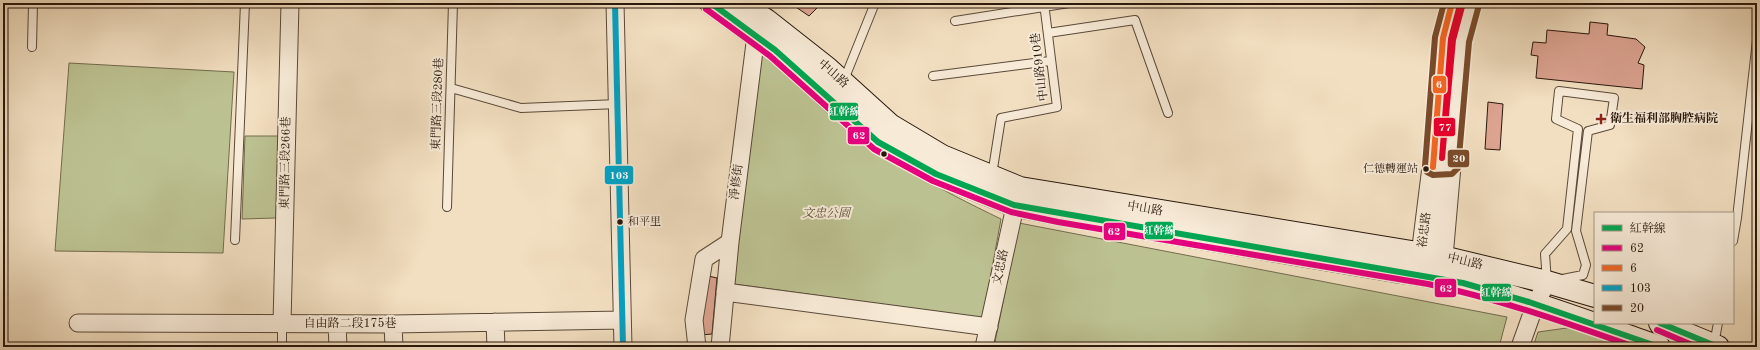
<svg xmlns="http://www.w3.org/2000/svg" width="1760" height="350" font-family="'Old Standard TT','Noto Serif TC',serif">
	<style>
		.green { fill: #bcc191; stroke: #726c4e }
		.building { fill: #dda492; stroke: #28170b }
		.lines { fill: none; stroke-linecap: round; stroke-linejoin: round }
		.service-casing { stroke: #5a4938; stroke-width: 10 }
		.minor-casing { stroke: #5a4938; stroke-width: 19 }
		.tertiary-casing { stroke: #5a4938; stroke-width: 23 }
		.secondary-casing { stroke: #28170b; stroke-width: 24 }
		.service { stroke: #f7ead7; stroke-width: 8 }
		.minor { stroke: #f7ead7; stroke-width: 17 }
		.tertiary { stroke: #f7ead7; stroke-width: 21 }
		.secondary { stroke: #f7ead7; stroke-width: 22 }
		.bus-1-casing { stroke: #f7ead7; stroke-width: 9 }
		.bus-2-casing { stroke: #f7ead7; stroke-width: 9 }
		.bus-3-casing { stroke: #f7ead7; stroke-width: 9 }
		.bus-4-casing { stroke: #f7ead7; stroke-width: 9 }
		.bus-5-casing { stroke: #f7ead7; stroke-width: 9 }
		.bus-6-casing { stroke: #f7ead7; stroke-width: 9 }
		.bus-1 { stroke: #00a651; stroke-width: 6 }
		.bus-2 { stroke: #e5007d; stroke-width: 6 }
		.bus-3 { stroke: #f26522; stroke-width: 6 }
		.bus-4 { stroke: #02a2c4; stroke-width: 6 }
		.bus-5 { stroke: #7a4b2a; stroke-width: 6 }
		.bus-6 { stroke: #e4002b; stroke-width: 6 }
		.poi-dot { fill: #8f2418; stroke: #f7ead7; stroke-width: 1.5 }
		.bus-dot { fill: #28170b; stroke: #f7ead7; stroke-width: 1.5 }
		.labels { text-anchor: middle; dominant-baseline: central; stroke-width: 4; stroke-linejoin: round; paint-order: stroke }
		.bus-label { font-size: 11px; fill: #28170b; stroke: #f7ead7; text-anchor: end }
		.street-label { font-size: 12px; fill: #28170b; stroke: #f7ead7 }
		.poi-label { font-size: 12px; font-weight: bold; fill: #28170b; stroke: #f7ead7; text-anchor: start }
		.park-label { font-size: 12px; font-style: italic; fill: #5c523a; stroke: #f7ead7 }
		.line-badge { stroke: #f7ead7; stroke-width: 1.5 }
		.badge-label { font-size: 11px; text-anchor: middle; font-weight: bold; fill: #fff }
	</style>
	<rect width="100%" height="100%" fill="#f2dfc1"/>
	<filter id="stains"><feTurbulence type="fractalNoise" baseFrequency=".005" numOctaves="4"/><feColorMatrix values="0 0 0 0 .2 0 0 0 0 .09 0 0 0 0 .02 0 0 0 .5 -.17"/></filter>
	<radialGradient id="worn" r=".72"><stop offset=".6" stop-color="#630" stop-opacity="0"/><stop offset="1" stop-color="#630" stop-opacity=".3"/></radialGradient>
	<path class="green" d="M760 45C781 66 801 90 824 110 876 156 939 189 1001 219L983 318 734 284Z
		M69 63 234 72 223 253 55 251Z
		M245 136H280L276 218 242 219Z
		M1019 223 1507 317 1499 347H994Z
		M1574 327 1628 347H1533L1538 332Z"/>
	<path class="building" d="M790 3H822L809 16Z
		M1590 22 1608 24 1607 35 1636 39 1645 47 1638 63 1644 65 1642 89 1536 78 1538 56 1531 55 1533 42 1546 43 1547 30 1589 34Z
		M1488 102 1503 104 1500 150 1485 149Z
		M704 275 717 278 712 334 700 335Z"/>
	<g class="lines">
		<g class="service-casing">
			<path id="service" d="M955 21 1069 3
				M1048 33 1135 20 1168 113
				M32 47 33 3
				M933 76 1050 61
				M844 80 875 3
				M451 88 521 108 618 104
				M1559 91 1614 98 1610 125 1588 131 1576 231 1586 265 1583 275 1547 282 1545 254 1567 229 1578 129 1556 119Z
				M992 175 1001 118 1057 107 1044 3
				M447 207 453 3
				M235 240 245 3
				M1733 241 1737 218 1757 40
				M1714 344 1718 323
				M282 347V323"/>
		</g>
		<g class="minor-casing">
			<path id="minor" d="M615 3 623 347
				M725 292 989 327
				M495 322 496 347
				M78 323 393 324 622 320
				M282 323 290 3
				M337 324 338 347
				M393 324 394 347
				M697 347 694 320 704 259 730 242
				M720 347 730 242 756 35 761 27
				M984 347 1018 193
				M1520 347 1535 305 1547 282"/>
		</g>
		<g class="tertiary-casing">
			<path id="tertiary" d="M1426 270 1422 255 1433 167 1443 38 1452 3
				M1431 270 1442 257 1461 41 1471 3"/>
		</g>
		<g class="secondary-casing">
			<path id="secondary" d="M711 3 775 50 878 142 936 174 1014 205 1059 214 1395 271C1486 282 1573 317 1659 347
				M741 3 766 20 827 68 890 125 942 156 1020 188 1442 257 1547 282 1595 296
				M1660 323 1718 347"/>
		</g>
		<use href="#service" class="service"/>
		<use href="#minor" class="minor"/>
		<use href="#tertiary" class="tertiary"/>
		<use href="#secondary" class="secondary"/>
		<g class="bus-1-casing">
			<path id="bus-1" d="M711 3 775 50 878 142 936 174 1014 205 1463 283 1529 302 1659 347
				M1660 323 1718 347"/>
		</g>
		<g class="bus-2-casing">
			<path id="bus-2" d="M706 9 770 56 874 149 933 181 1011 212 1058 222 1428 284C1499 299 1567 323 1635 347
				M1657 330 1697 347"/>
		</g>
		<g class="bus-3-casing">
			<path id="bus-3" d="M1433 167 1443 38 1452 3"/>
		</g>
		<g class="bus-4-casing">
			<path id="bus-4" d="M615 3 623 347"/>
		</g>
		<g class="bus-5-casing">
			<path id="bus-5" d="M1444 3 1435 37 1425 166 1427 172 1433 175 1452 174 1458 168 1469 42 1479 5"/>
		</g>
		<g class="bus-6-casing">
			<path id="bus-6" d="M1460 5 1451 39 1442 158 1453 40 1463 3"/>
		</g>
		<use href="#bus-1" class="bus-1"/>
		<use href="#bus-2" class="bus-2"/>
		<use href="#bus-3" class="bus-3"/>
		<use href="#bus-4" class="bus-4"/>
		<use href="#bus-5" class="bus-5"/>
		<use href="#bus-6" class="bus-6"/>
	</g>
	<path class="poi-dot" d="M1599 113h4v4h4v4h-4v4h-4v-4h-4v-4h4z"/>
	<g class="bus-dot">
		<circle cx="884" cy="154" r="3.5"/>
		<circle cx="1426" cy="169" r="3.5"/>
		<circle cx="620" cy="222" r="3.5"/>
	</g>
	<g class="labels">
		<g class="bus-label">
			<text x="1418" y="169">仁德轉運站</text>
			<text x="628" y="222" text-anchor="start">和平里</text>
		</g>
		<g class="street-label">
			<text transform="translate(1040 67) rotate(-97)">中山路910巷</text>
			<text transform="translate(833 74) rotate(41)">中山路</text>
			<text transform="translate(438 104) rotate(-88)">東門路三段280巷</text>
			<text transform="translate(286 163) rotate(-89)">東門路三段266巷</text>
			<text transform="translate(737 182) rotate(-83)">淨修街</text>
			<text transform="translate(1145 209) rotate(9)">中山路</text>
			<text transform="translate(1425 230) rotate(-83)">裕忠路</text>
			<text transform="translate(1465 262) rotate(13)">中山路</text>
			<text transform="translate(1001 267) rotate(-78)">文忠路</text>
			<text x="350" y="324">自由路二段175巷</text>
		</g>
		<g class="poi-label">
			<text x="1610" y="119">衛生福利部胸腔病院</text>
		</g>
		<g class="park-label">
			<text x="826" y="214">文忠公園</text>
		</g>
	</g>
	<g class="line-badge">
		<rect x="1432" y="75" width="15" height="19" rx="4" fill="#f26522"/>
		<rect x="829" y="102" width="30" height="19" rx="4" fill="#00a651"/>
		<rect x="1433" y="117" width="23" height="20" rx="4" fill="#e4002b"/>
		<rect x="847" y="126" width="23" height="19" rx="4" fill="#e5007d"/>
		<rect x="1447" y="149" width="23" height="19" rx="4" fill="#7a4b2a"/>
		<rect x="604" y="165" width="30" height="20" rx="4" fill="#02a2c4"/>
		<rect x="1144" y="221" width="30" height="19" rx="4" fill="#00a651"/>
		<rect x="1103" y="222" width="23" height="19" rx="4" fill="#e5007d"/>
		<rect x="1434" y="278" width="23" height="20" rx="4" fill="#e5007d"/>
		<rect x="1481" y="283" width="31" height="19" rx="4" fill="#00a651"/>
	</g>
	<g class="badge-label">
		<text x="1439" y="88">6</text>
		<text x="844" y="115">紅幹線</text>
		<text x="1445" y="131">77</text>
		<text x="859" y="139">62</text>
		<text x="1459" y="162">20</text>
		<text x="619" y="179">103</text>
		<text x="1159" y="234">紅幹線</text>
		<text x="1114" y="235">62</text>
		<text x="1446" y="292">62</text>
		<text x="1496" y="296">紅幹線</text>
	</g>
	<rect width="1760" height="350" fill="none" stroke="#f2dfc1" stroke-width="16"/>
	<rect x="4" y="4" width="1752" height="342" fill="none" stroke="#28170b" stroke-width="2"/>
	<rect x="8" y="8" width="1744" height="334" fill="none" stroke="#28170b"/>
	<rect x="1594" y="212" width="140" height="112" fill="#f7ead7" stroke="#a49685"/>
	<rect x="1602" y="225" width="20" height="6" fill="#00a651" stroke="#a49685"/>
	<text x="1630" y="232" font-size="12" fill="#28170b">紅幹線</text>
	<rect x="1602" y="245" width="20" height="6" fill="#e5007d" stroke="#a49685"/>
	<text x="1630" y="252" font-size="12" fill="#28170b">62</text>
	<rect x="1602" y="265" width="20" height="6" fill="#f26522" stroke="#a49685"/>
	<text x="1630" y="272" font-size="12" fill="#28170b">6</text>
	<rect x="1602" y="285" width="20" height="6" fill="#02a2c4" stroke="#a49685"/>
	<text x="1630" y="292" font-size="12" fill="#28170b">103</text>
	<rect x="1602" y="305" width="20" height="6" fill="#7a4b2a" stroke="#a49685"/>
	<text x="1630" y="312" font-size="12" fill="#28170b">20</text>
	<rect width="100%" height="100%" filter="url(#stains)"/>
	<rect width="100%" height="100%" fill="url(#worn)"/>
</svg>
